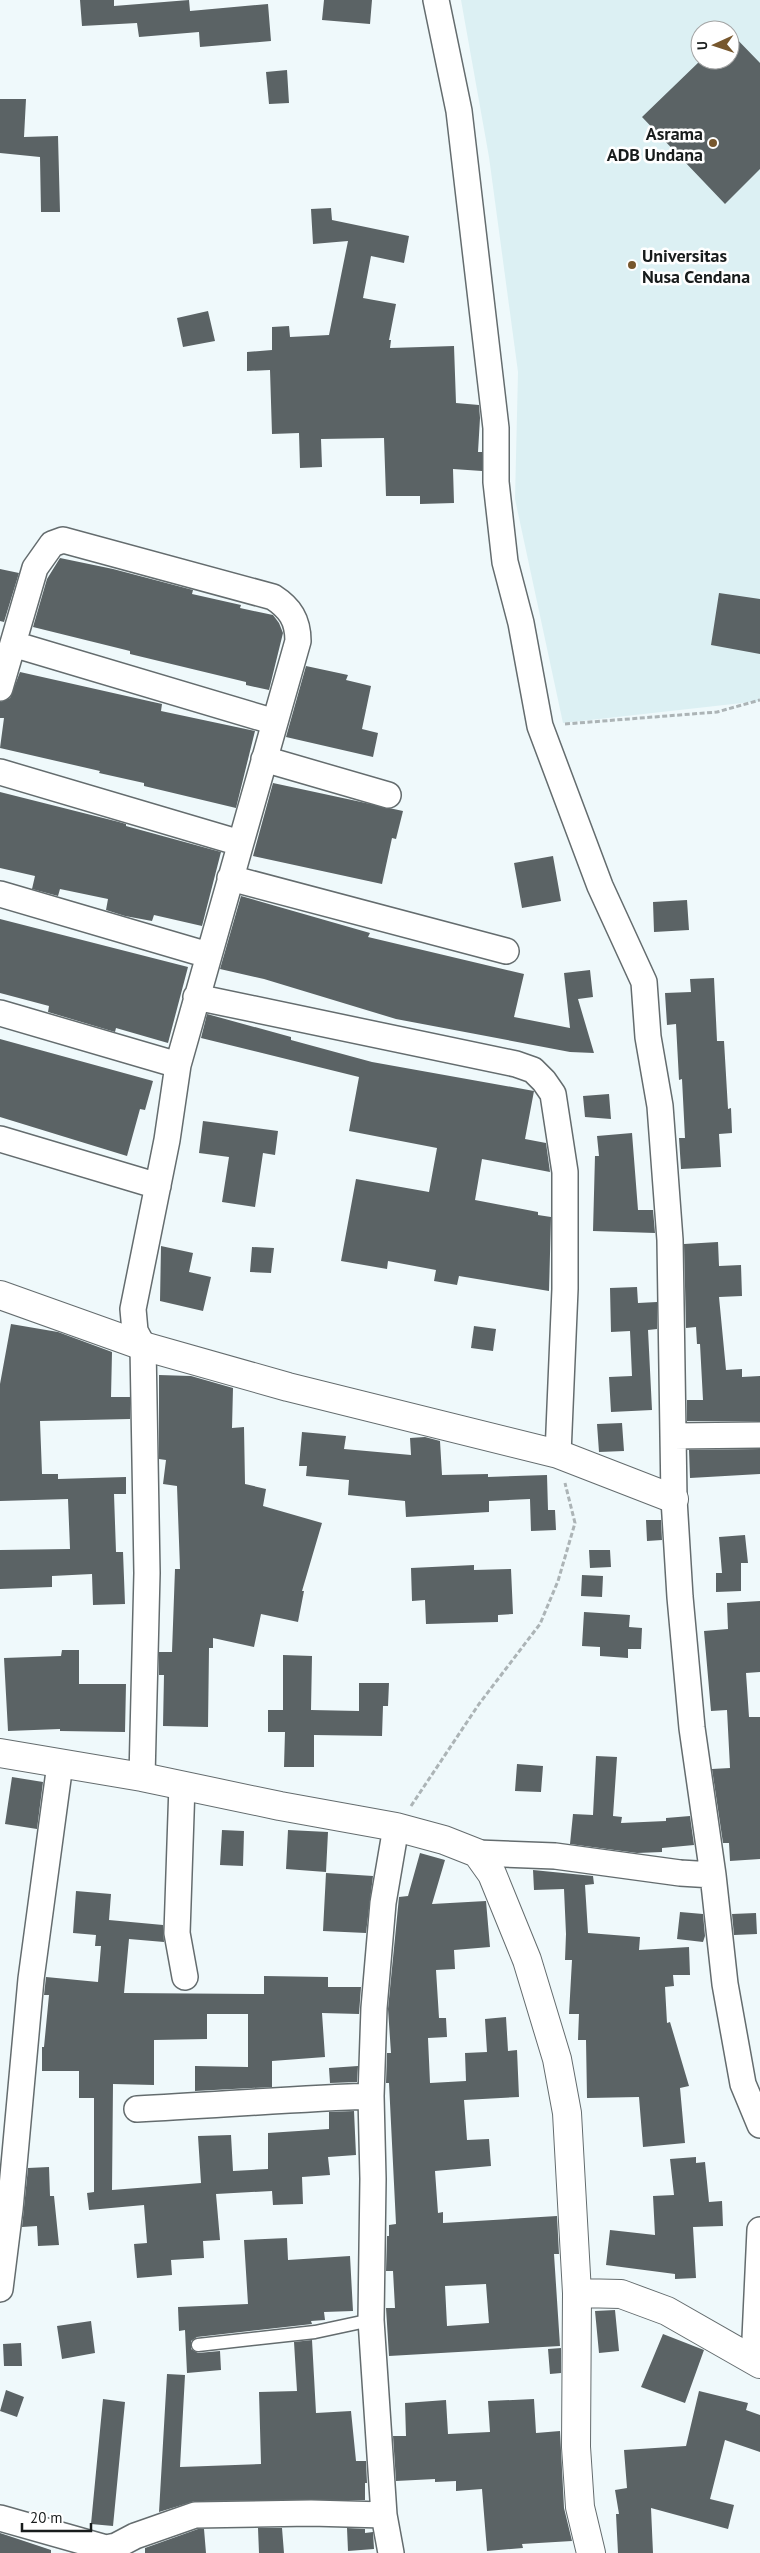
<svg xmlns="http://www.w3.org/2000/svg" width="760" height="2553" font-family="'PT Sans',sans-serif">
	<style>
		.built { fill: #dcf0f3; fill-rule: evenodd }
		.building { fill: #5b6365; fill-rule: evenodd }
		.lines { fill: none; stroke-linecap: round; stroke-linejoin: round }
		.service-casing { stroke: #646c6e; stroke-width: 15 }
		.minor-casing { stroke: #646c6e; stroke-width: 28 }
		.tertiary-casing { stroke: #646c6e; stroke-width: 30 }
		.path { stroke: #acb4b6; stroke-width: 3; stroke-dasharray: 5 2.5; stroke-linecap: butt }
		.service { stroke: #fff; stroke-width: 12 }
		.minor { stroke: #fff; stroke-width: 25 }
		.tertiary { stroke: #fff; stroke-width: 28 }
		.poi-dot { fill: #77572d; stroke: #fff; stroke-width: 2 }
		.labels { text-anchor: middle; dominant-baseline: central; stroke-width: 5; stroke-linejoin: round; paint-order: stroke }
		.poi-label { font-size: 18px; font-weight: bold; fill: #181c1c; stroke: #fff; text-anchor: end }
	</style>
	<rect width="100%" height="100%" fill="#eff9fb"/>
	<path class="built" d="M461 0H760V701L563 723 515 499 518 372 489 157ZM700 30H730V60H700Z"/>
	<path class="building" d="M80 0H114V6L189 0 190 11 268 4 271 41 200 47 199 32 139 37 137 23 82 26Z
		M324 0H372L370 24 322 20Z
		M730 32 760 63V169L725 204 642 117 701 60H730Z
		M287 70 289 103 269 104 266 72Z
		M0 99H26L24 137 58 136 60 212H41L40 157 0 153Z
		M331 208 332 220 409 236 404 263 371 256 363 298 396 304 389 340H391L390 348 454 346 456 403 479 405 480 418 478 452H482V471L453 469 454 503 420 504V496H386L384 438 321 439 322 467 300 468 299 433 272 434 270 370 247 371V352L272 350V327L289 326 290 337 329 335 348 241 313 244 311 209Z
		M208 311 215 341 183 347 177 318Z
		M60 558 113 569 193 590 192 594 241 605 240 608 273 615 279 623 283 633 269 690 246 685V682L130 654V651L33 627 47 579Z
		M0 569 19 573 4 622 0 621Z
		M719 593 760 599V654L711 645Z
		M306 666 348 675 346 680 371 686 362 729 378 733 373 757 286 737Z
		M20 672 162 704 161 711 255 731 236 808 144 786V783L99 773 100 771 0 748 4 718H0V702L10 698Z
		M273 783 403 811 396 839 392 838 382 884 253 856Z
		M0 792 119 822 126 824V826L221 852 202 926 154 915 152 921 125 916 106 910 108 899 60 889 58 896 32 889 35 876 0 868Z
		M553 856 561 901 522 908 514 863Z
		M241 896 370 933 368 937 524 974 514 1017 570 1028 564 973 590 970 593 997 578 999 594 1053 570 1052 396 1019 264 979 220 969Z
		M687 900 689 930 654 932 653 902Z
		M0 919 188 967 168 1043 116 1028 115 1032 48 1012 49 1006 0 993Z
		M714 978 717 1041H724L728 1109 731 1108 732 1133 719 1134 721 1167 681 1169 679 1138H685L682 1079 679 1080 676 1024 667 1025 665 993 691 992 690 979Z
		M207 1014 291 1037V1040L372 1062 534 1091 525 1139 546 1143 550 1172 482 1159 475 1200 538 1212V1215L551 1217 549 1291 459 1276 457 1285 434 1281 436 1270 388 1261 387 1269 341 1261 356 1179 429 1192 437 1148 349 1131 359 1077 201 1038Z
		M0 1039 153 1081 145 1110 140 1109 127 1156 0 1117Z
		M609 1094 611 1119 585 1117 583 1096Z
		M203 1121 278 1131 275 1155 263 1153 255 1207 222 1202 229 1157 199 1153Z
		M632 1133 638 1210H653L655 1233 593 1231 595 1156H599L597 1136Z
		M718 1242 719 1266 741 1265 742 1296 719 1297 726 1370 742 1369V1377L760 1376V1421H687V1400H703L700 1344H697L696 1327 686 1328 684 1244Z
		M161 1246 193 1253 189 1272 211 1277 203 1311 160 1301Z
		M252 1247 274 1248 271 1273 250 1272Z
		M637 1287 638 1303 657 1302V1329L648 1330 652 1410 611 1412 609 1377 632 1376 630 1331 611 1332 610 1288Z
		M11 1324 58 1332 112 1352 111 1397H130V1419L40 1421 42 1474H58V1479L126 1477V1494H114L116 1552H123L125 1604 93 1605 92 1574 52 1576V1587L0 1589V1550L70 1549 68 1499 0 1501V1384Z
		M474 1326 496 1329 493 1351 471 1348Z
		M159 1375 191 1376 233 1388 232 1428 244 1427 245 1484 266 1489 263 1506 322 1523 302 1591H304L298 1622 261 1614 254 1647 213 1638V1648H209L208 1727 163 1726 164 1675H159V1652H172L175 1569H180L177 1486 163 1484 166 1460 159 1459Z
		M622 1423 624 1451 599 1452 597 1424Z
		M302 1432 346 1436 344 1449 411 1455 410 1438 425 1437 440 1441 442 1475 488 1474V1477L547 1475 548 1510H555L556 1530 531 1531 530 1499 489 1501V1512L406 1517 405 1501 348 1495 349 1480 306 1476 307 1466H299Z
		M760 1449V1474L690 1478 689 1450Z
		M646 1520H661L662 1540 647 1541Z
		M745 1535 748 1563H741V1591L716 1592V1573H722L719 1537Z
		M589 1550H610L611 1567 590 1568Z
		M474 1565V1570L511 1569 513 1614 498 1615V1622L426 1624 425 1600 412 1601 411 1568Z
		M582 1575 603 1576 602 1597 581 1596Z
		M760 1601V1672L746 1673 749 1717H760V1859L730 1861 729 1843H723L712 1769 730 1768 727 1710 711 1711 704 1631 728 1629 727 1603Z
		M584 1612 630 1615 629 1627 642 1628 641 1649H628V1658L600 1656V1647L582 1646Z
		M62 1650H79V1684H126L125 1732 60 1731V1729L8 1731 4 1658 61 1656Z
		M283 1655 312 1656 311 1710 359 1711V1683H389L388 1706H383L382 1736 314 1735V1767H284L285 1732H268V1710H283Z
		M596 1756 617 1757 613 1816 622 1817 621 1823 666 1821V1818L690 1816 694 1845 662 1848V1852L637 1853 570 1844 573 1814 593 1815Z
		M517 1764 543 1766 541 1792 515 1791Z
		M12 1777 43 1782 37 1829 5 1824Z
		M222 1830 244 1831 243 1866 220 1865Z
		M288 1830 328 1832 326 1872 286 1869Z
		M420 1853 445 1860 432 1904 486 1901 490 1947 454 1950 455 1969 436 1970 439 2018H446L447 2037 428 2038 430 2083 466 2081 465 2053 487 2052 485 2019 506 2017 508 2051 517 2050 519 2097 464 2100 467 2140 489 2139 491 2166 435 2171 438 2213 443 2212V2223L557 2216 559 2254H554L560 2346 389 2356 386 2308H395L393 2271H386L387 2236H389V2225L396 2224 389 2083H386L387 2053H391L388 2009 399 1897 408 1896ZM486 2284 489 2323 447 2326 445 2286Z
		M533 1870 593 1876 594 1884 585 1885 588 1933 640 1937 639 1950 689 1947 690 1975H673L674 1986 665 1987 667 2023 670 2022 689 2086 680 2088 685 2143 643 2147 639 2097 587 2098 586 2040H578L579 2014H569L572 1960H565L566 1934 564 1889 534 1890Z
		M326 1873 373 1876 366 1933 323 1931Z
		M76 1891 111 1894 109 1920 163 1925 164 1942 129 1939 124 1993 264 1994V1976L328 1977V1987H361L359 2014 322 2013 325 2057 272 2061V2087L195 2091V2066L248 2067V2014H207V2039L154 2040V2085L113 2084 112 2190 201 2183 198 2136 231 2135 233 2171 268 2169V2133L329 2129V2112L354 2111 356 2155 328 2157 330 2175 302 2177 303 2204 273 2205 272 2191 216 2194 220 2240 203 2241 204 2258 171 2260 172 2275 137 2278 134 2244 147 2243 144 2205 89 2210 87 2193 94 2192V2098H79V2071H42V2047H44L49 1995H44L46 1977 98 1982 101 1946H95L96 1935 73 1933Z
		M680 1912 703 1914 705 1936 703 1942 677 1939Z
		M756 1913 757 1934 734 1935 732 1914Z
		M358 2066 357 2082 330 2083 329 2068Z
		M696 2157V2163L705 2162 709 2202 722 2201 723 2226 693 2227 696 2278 675 2279V2274L606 2265 610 2230 655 2235 653 2196 674 2195 670 2159Z
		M49 2167 50 2196H54L59 2245 38 2246 37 2226 22 2227 28 2168Z
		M287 2238 288 2260 350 2256 353 2311 324 2312 325 2320 311 2321 312 2324 197 2337 191 2341V2349L198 2353 220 2351 221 2370 187 2373 185 2330 179 2331 178 2307 248 2304 244 2240Z
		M615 2310 619 2351 599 2353 595 2311Z
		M91 2321 95 2353 62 2359 57 2326Z
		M663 2334 704 2350 685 2403 641 2387Z
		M312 2340 316 2413 351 2411 356 2461H366L367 2483H365V2500L195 2501 159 2512 167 2374 185 2375 180 2467 261 2464 259 2392 297 2391 294 2342Z
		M21 2343 22 2366H4L3 2344Z
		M561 2348V2373L550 2374 548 2349Z
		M6 2390 24 2397 17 2417 0 2411Z
		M699 2391 748 2403 746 2410 760 2415V2452L725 2440 710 2499 734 2505 728 2529 651 2508 653 2553H618L616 2514H619L615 2490 627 2488 624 2450 686 2446Z
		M103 2399 125 2402 113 2526 91 2524Z
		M534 2399 536 2433 560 2431 564 2508 572 2541 522 2544 523 2548 487 2551 482 2489 456 2491V2481L435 2482V2479L396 2481 393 2436H406L405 2403 446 2400 448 2434 490 2432 488 2401Z
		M258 2528H282L284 2553H259Z
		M347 2528 365 2529V2533L373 2532 374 2549 348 2551Z
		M198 2529H204L206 2553H145V2548Z
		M0 2533 51 2550V2553H0Z"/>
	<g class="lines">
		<g class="service-casing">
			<path id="service" d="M198 2345 315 2332 371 2320"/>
		</g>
		<g class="minor-casing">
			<path id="minor" d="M436 0 459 111 496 428V482L505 562 521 623 540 726 600 886 644 982 648 1037 660 1106 670 1240 674 1499 680 1597 692 1728 713 1875 680 1873 555 1856 477 1853
				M13 644 275 722
				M0 688 35 568 52 544 63 540 273 597C290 608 298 620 298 641L178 1065 167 1140 133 1309 135 1331 143 1346 147 1573 142 1777
				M264 759 388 795
				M0 772 240 843
				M230 878 506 951
				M0 894 208 955
				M196 997 516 1064 533 1070 544 1081 553 1094 565 1172V1289L558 1454
				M0 1013 178 1065
				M0 1139 158 1186
				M674 1436 760 1435
				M182 1785 177 1933 185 1977
				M713 1875 725 1984 743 2084 760 2125
				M137 2109C215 2105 293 2099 371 2096
				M0 2289 10 2209 31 1979 60 1764
				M754 2360 760 2230
				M0 2518 106 2548 116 2546 135 2536 195 2515 311 2513 384 2515
				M391 2553 384 2515 371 2320 373 2179 371 2096 374 2008 383 1903 396 1827"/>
		</g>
		<g class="tertiary-casing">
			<path id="tertiary" d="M0 1295 143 1346 288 1387 558 1454 674 1499
				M0 1753 142 1777 280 1806 396 1827 444 1840 477 1853 492 1874 527 1960 557 2059 567 2113 577 2293 576 2447 580 2507 591 2553
				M577 2293 621 2294 667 2311 760 2364"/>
		</g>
		<path class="path" d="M565 724 717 712 760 700
			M411 1806 479 1704 540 1624 558 1581 575 1523 565 1483"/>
		<use href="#service" class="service"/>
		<use href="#minor" class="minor"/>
		<use href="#tertiary" class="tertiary"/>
	</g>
	<g class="poi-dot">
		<circle cx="713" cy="143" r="5"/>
		<circle cx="632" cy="265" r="5"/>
	</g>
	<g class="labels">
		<g class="poi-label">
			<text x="703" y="133">Asrama<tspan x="703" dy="21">ADB Undana</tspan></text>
			<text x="642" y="255" text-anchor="start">Universitas<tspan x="642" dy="21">Nusa Cendana</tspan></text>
		</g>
	</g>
	<g transform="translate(715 45) rotate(267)"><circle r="24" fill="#ffffff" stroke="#a3a4a4"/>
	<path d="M0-4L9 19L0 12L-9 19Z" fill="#77572d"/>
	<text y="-8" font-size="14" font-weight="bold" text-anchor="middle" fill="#181c1c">U</text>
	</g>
	<path d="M22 2523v8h69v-8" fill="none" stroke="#181c1c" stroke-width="2.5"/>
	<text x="30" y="2523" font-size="15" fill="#181c1c" stroke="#ffffff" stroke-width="4" paint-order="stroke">20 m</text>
</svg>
